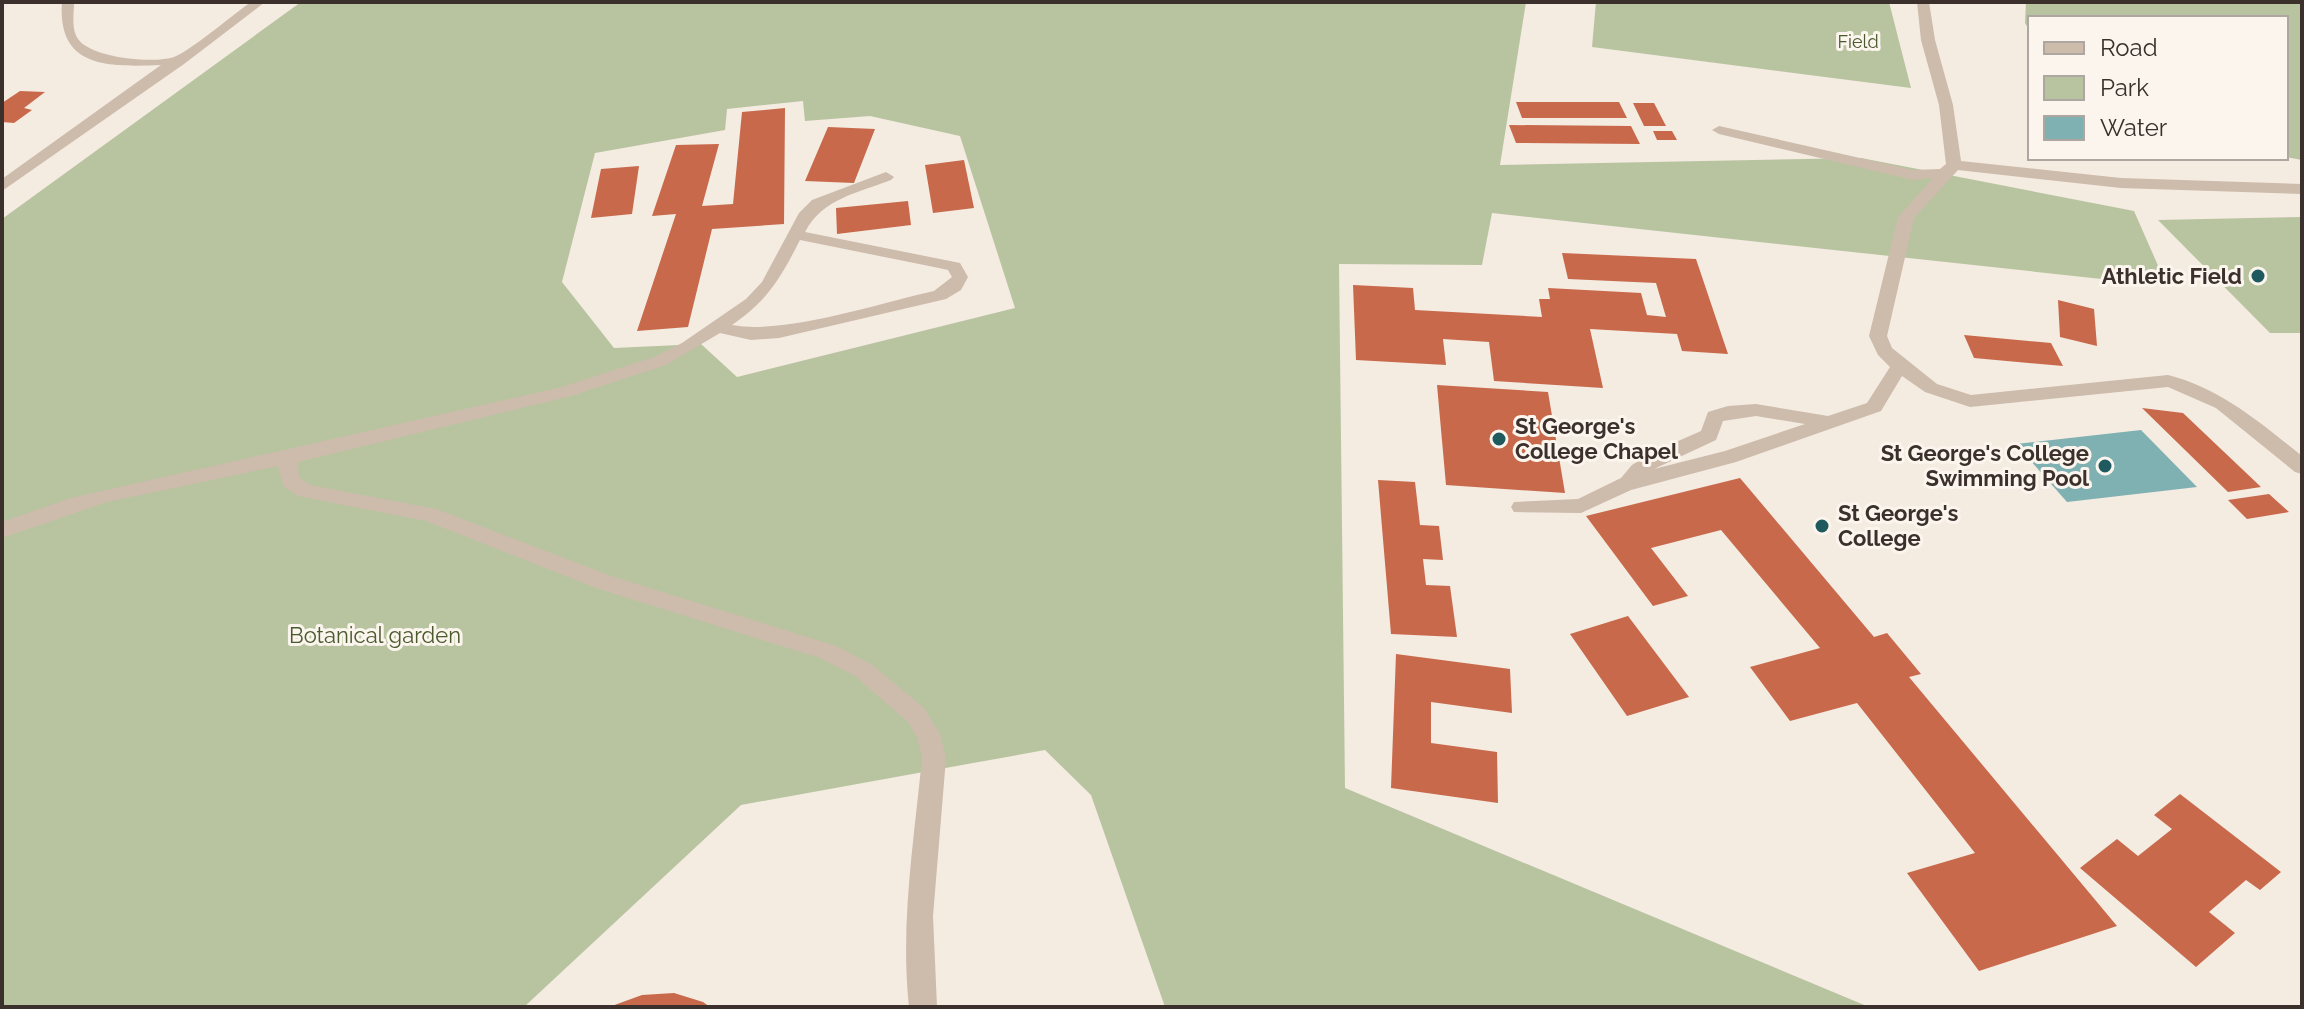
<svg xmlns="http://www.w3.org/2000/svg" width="2304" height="1009" font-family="Raleway,sans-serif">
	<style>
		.green { fill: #b8c4a0; fill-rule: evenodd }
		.water { fill: #7fb0b2 }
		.building { fill: #c8694b }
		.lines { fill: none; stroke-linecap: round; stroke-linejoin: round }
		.minor { fill: #cdbbac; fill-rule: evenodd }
		.poi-dot { fill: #1f5a5e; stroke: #fbf5ee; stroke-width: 3 }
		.labels { text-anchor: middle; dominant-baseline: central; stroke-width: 6; stroke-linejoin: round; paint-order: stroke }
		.far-park-label { font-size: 18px; fill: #4a5a2e; stroke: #fbf5ee }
		.poi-label { font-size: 22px; font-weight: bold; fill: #3b302b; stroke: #fbf5ee; text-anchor: end }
		.park-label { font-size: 22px; fill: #4a5a2e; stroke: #fbf5ee }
	</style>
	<rect width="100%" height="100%" fill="#f4ebe1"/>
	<path class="green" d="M301 2H1526L1500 165 1861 158 2134 211 2167 286 1492 213 1482 265 1339 264 1345 788 1869 1007H1165L1091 795 1045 750 741 805 524 1007H2V219ZM803 101 805 121 870 116 960 136 1015 308 737 377 701 344 614 348 562 282 595 153 725 130 727 109Z
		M1596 2H1889L1911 88 1592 47Z
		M2026 2H2302V160L2286 157V18H2030V31L2025 23Z
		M2302 217V333H2270L2158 220Z"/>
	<path class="water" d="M2141 430 2197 487 2067 502 2016 444Z"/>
	<path class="building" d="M20 91 45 92 24 108 32 110 14 123 2 122V103Z
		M1516 102H1619L1627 118H1522Z
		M1633 103H1654L1666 126H1644Z
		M785 108 784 224 712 229 688 327 637 331 676 214 652 216 676 145 719 144 702 206 733 204 742 112Z
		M1509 125 1631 126 1640 144 1516 143Z
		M828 127 875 129 854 183 805 181Z
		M1653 131H1672L1677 140H1657Z
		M964 160 974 208 933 213 925 165Z
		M639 166 632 214 591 218 601 169Z
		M908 201 911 225 837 234 836 208Z
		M1562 253 1696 259 1728 354 1682 351 1677 334 1590 329 1603 388 1494 381 1489 342 1443 339 1446 365 1356 360 1353 285 1413 288 1415 310 1542 317 1539 299H1550L1548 288 1641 293 1647 315 1666 317 1656 283 1568 279Z
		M2058 300 2094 309 2097 346 2060 337Z
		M1964 335 2051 343 2063 366 1974 358Z
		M1437 385 1548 392 1565 493 1446 485Z
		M2142 408 2183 413 2261 487 2228 492Z
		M1740 478 1874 637 1887 633 1921 674 1909 677 2117 926 1979 971 1907 873 1975 853 1857 703 1790 721 1750 667 1820 648 1721 530 1651 548 1688 596 1653 606 1586 516Z
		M1378 480 1415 482 1420 525 1439 526 1443 560 1423 559 1426 585 1450 586 1457 637 1391 634Z
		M2269 494 2289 512 2247 519 2228 500Z
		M1628 616 1689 697 1627 716 1570 634Z
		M1396 654 1510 669 1512 713 1431 702V743L1497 752 1498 803 1391 788Z
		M2180 794 2281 872 2260 890 2246 880 2209 912 2235 933 2196 967 2080 868 2117 839 2138 856 2172 829 2154 815Z
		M674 993 703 1002 710 1007H609L642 995Z"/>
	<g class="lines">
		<path class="minor" d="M62 2H74C74 14 71 28 78 39 91 58 153 64 174 57 190 51 234 14 251 2H265L184 64 2 191V179L161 65C109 67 57 69 62 2Z
			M1917 2H1929L1935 40 1953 105 1961 161 2121 178 2302 184V194L2121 188 1958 170 1914 218 1887 336 1892 348 1937 384 1971 395 2168 375C2222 389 2259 422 2302 456V474L2295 472 2216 408 2168 387 1970 407 1925 392 1902 376 1881 411 1736 462 1631 490 1581 513 1514 512 1511 507 1514 502 1578 499 1621 478 1632 465 1651 453 1701 431 1708 412 1728 406 1756 404 1828 416 1867 403 1890 367 1878 355 1869 336 1898 217 1933 178 1913 180 1719 134 1712 130 1719 126 1913 170 1940 169 1946 164 1939 105 1921 40ZM1756 416 1805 424 1725 451 1654 469 1716 440 1723 421Z
			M886 172 894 177 891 180C858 193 823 198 805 232L960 263 968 277 961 290 946 299 779 338 751 340 720 333 666 365 571 396 298 462 299 477 310 485 436 509 611 576 836 646 871 664 924 708 940 734 946 758 933 916 937 1007H909C900 924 914 841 922 758L917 737 908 722 855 676 820 658 599 589 426 521 298 496 284 487 278 466 107 502 2 538V522L71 498 562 387 654 357 682 343 746 299 762 282 799 213 812 200ZM800 240 934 267 948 270 952 277 934 291C880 303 784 335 732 325 768 300 780 279 800 240Z"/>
	</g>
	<g class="poi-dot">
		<circle cx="2258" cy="276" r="8"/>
		<circle cx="1499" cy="439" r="8"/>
		<circle cx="2105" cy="466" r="8"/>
		<circle cx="1822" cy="526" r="8"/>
	</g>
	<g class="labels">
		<g class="far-park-label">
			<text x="1858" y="41">Field</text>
		</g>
		<g class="poi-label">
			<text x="2242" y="276">Athletic Field</text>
			<text x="1515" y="426" text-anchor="start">St George's<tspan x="1515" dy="25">College Chapel</tspan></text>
			<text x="2089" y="453">St George's College<tspan x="2089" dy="25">Swimming Pool</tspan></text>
			<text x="1838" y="513" text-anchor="start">St George's<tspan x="1838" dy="25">College</tspan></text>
		</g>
		<g class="park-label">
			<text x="375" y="635">Botanical garden</text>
		</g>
	</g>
	<rect width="2304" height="1009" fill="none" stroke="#3b302b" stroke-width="8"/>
	<rect x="2028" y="16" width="260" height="144" fill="#fbf5ee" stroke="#aea6a0" stroke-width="2"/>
	<rect x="2044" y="42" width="40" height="12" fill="#cdbbac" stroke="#aea6a0" stroke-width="2"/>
	<text x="2100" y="56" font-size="24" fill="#3b302b">Road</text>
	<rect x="2044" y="76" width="40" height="24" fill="#b8c4a0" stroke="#aea6a0" stroke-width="2"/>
	<text x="2100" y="96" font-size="24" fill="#3b302b">Park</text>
	<rect x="2044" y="116" width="40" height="24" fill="#7fb0b2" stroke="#aea6a0" stroke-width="2"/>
	<text x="2100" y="136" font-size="24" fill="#3b302b">Water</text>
</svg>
